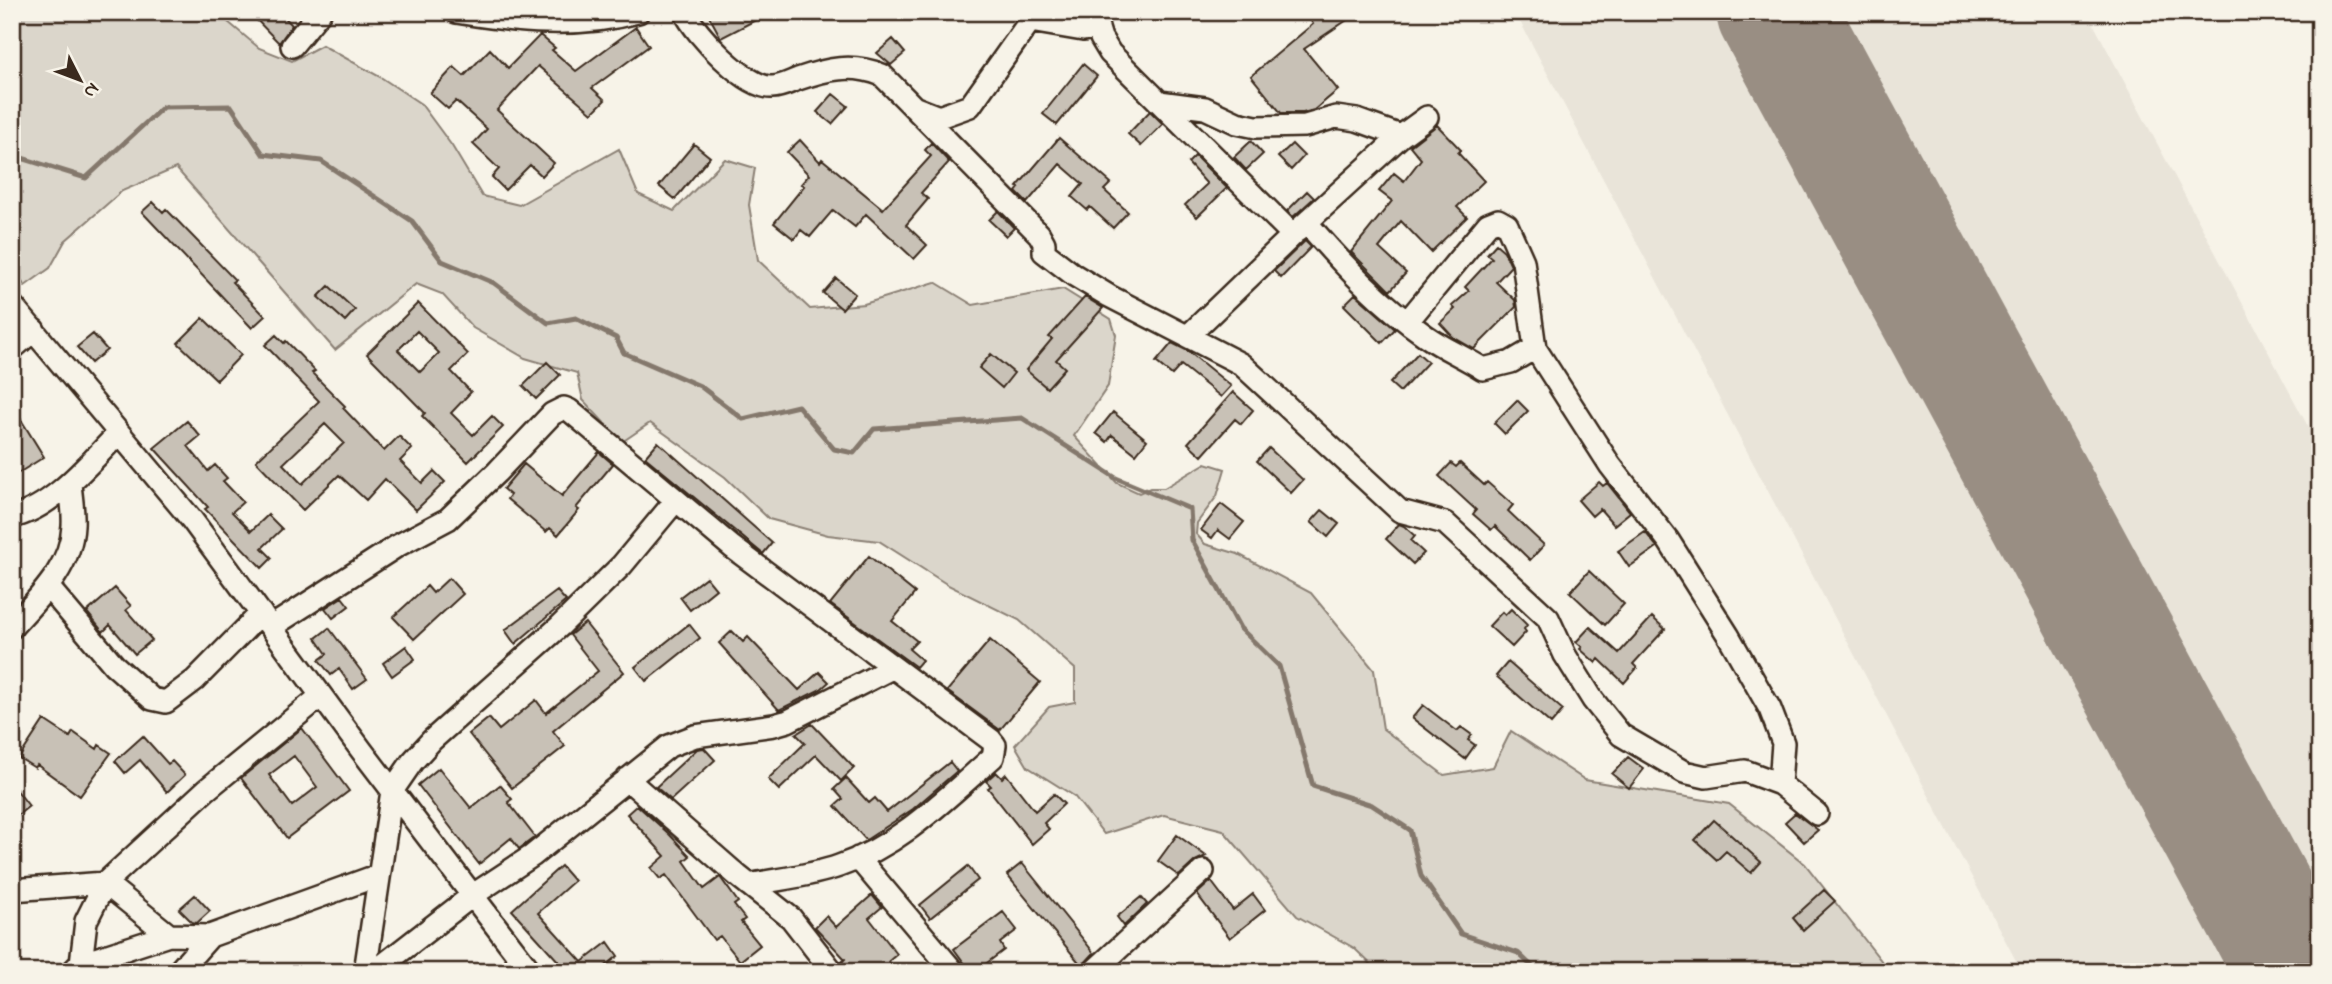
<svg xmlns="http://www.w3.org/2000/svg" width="2332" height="984" font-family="'Indie Flower',sans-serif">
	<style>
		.built { fill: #e9e4d9 }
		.green { fill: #dbd6cb; stroke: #8b8074; stroke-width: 2 }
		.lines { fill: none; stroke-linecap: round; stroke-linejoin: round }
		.stream { stroke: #84786c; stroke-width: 5 }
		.runway { stroke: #998e83; stroke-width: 119 }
		.building { fill: #c8c1b6; stroke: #3b2a1e; stroke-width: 2; fill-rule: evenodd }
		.minor-casing { stroke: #3b2a1e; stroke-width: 26 }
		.minor { stroke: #f7f3e8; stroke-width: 21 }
	</style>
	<rect width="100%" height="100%" fill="#f7f3e8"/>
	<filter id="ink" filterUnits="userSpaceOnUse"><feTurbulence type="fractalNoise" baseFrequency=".0143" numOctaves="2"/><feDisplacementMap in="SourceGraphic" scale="14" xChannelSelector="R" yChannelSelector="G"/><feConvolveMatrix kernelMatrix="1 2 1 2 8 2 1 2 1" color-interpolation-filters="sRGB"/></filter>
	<g filter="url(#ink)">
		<path class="built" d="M1515 12H2087L2320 449V972H2022Z"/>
		<path class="green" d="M27 12H211L221 16 259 48 292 61 322 45 382 78 421 104 452 146 482 196 519 205 619 149 638 194 674 211 725 159 755 168 749 205 758 260 810 309 864 304 935 282 973 305 1063 289 1111 319 1116 335 1108 386 1074 436 1117 483 1139 493 1150 488H1164L1206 463 1225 469 1217 496 1197 523 1196 534 1205 544 1238 554 1311 593 1374 670 1383 729 1444 775 1493 767 1511 731 1585 780 1729 804 1805 864 1890 972H1379L1354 948 1297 916 1223 830 1164 815 1104 834 1074 796 1028 767 1015 745 1049 707 1075 702V669L1019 620 948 585 879 541 828 535 769 519 725 477 650 423 622 442 583 400 577 373 525 358 473 328 442 294 416 284 335 350 176 168 122 191 65 241 50 268 25 286 12 270V25Z"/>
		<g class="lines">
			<path class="stream" d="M12 155 86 178 163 107 231 106 263 154 321 161 412 221 442 261 494 283 548 323 576 318 616 338 624 353 700 386 743 419 798 406 834 449 854 453 874 429 1022 418 1116 478 1190 509 1192 540 1240 628 1279 666 1313 786 1372 805 1410 830 1421 876 1461 934 1518 953 1538 972"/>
			<path class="runway" d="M1776 12 2296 972"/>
		</g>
		<path class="building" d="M249 12H280L292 25 279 43Z
			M707 12H771L721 38Z
			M1323 12H1359L1304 49 1338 90 1314 110 1303 113H1281L1251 76 1313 24 1311 21Z
			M636 27 649 46 592 88 605 100 592 113 538 66 497 110 554 163 542 176 530 165 505 190 492 177 499 169 473 144 487 129 456 101 448 109 430 93 454 67 464 76 490 49 508 68 540 35 555 48 552 50 576 71Z
			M893 39 905 53 891 65 877 53Z
			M1083 64 1097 76 1057 125 1043 114Z
			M833 94 848 106 832 124 817 112Z
			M1150 111 1163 124 1141 146 1128 134Z
			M1437 125 1461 150 1458 153 1484 181 1457 207 1467 217 1431 252 1401 221 1379 248 1406 273 1390 291 1351 252 1392 201 1379 191 1394 173 1404 181 1421 159 1410 146Z
			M1059 138 1111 183 1104 190 1128 212 1113 228 1090 207 1087 210 1072 197 1083 184 1060 164 1027 203 1016 192 1019 188 1017 187Z
			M800 140 820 162 822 159 883 209 931 156 925 150 931 143 949 162 921 193 928 199 906 225 927 245 914 259 866 214 855 227 833 210 810 237 801 230 794 239 774 223 804 186 801 184 809 175 787 152Z
			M1251 141 1263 154 1246 170 1234 157Z
			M694 144 710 157 675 199 659 186Z
			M1292 144 1304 156 1291 170 1278 157Z
			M1195 156 1227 188 1197 217 1185 205 1207 184 1188 163Z
			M1307 191 1314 198 1293 217 1287 211Z
			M153 202 163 212 166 209 235 280 232 282 265 316 252 328 142 212Z
			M998 211 1014 228 1006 236 989 220Z
			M1305 241 1311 247 1281 278 1274 271Z
			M1496 244 1504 251 1511 266 1496 282 1515 300 1516 307 1474 349 1453 337 1440 323 1455 309 1452 306 1469 291 1465 287 1492 258 1487 254Z
			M836 278 855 294 842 309 823 293Z
			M329 286 355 310 345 321 318 297Z
			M1355 294 1395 329 1382 343 1344 305Z
			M1085 297 1103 308 1056 360 1065 368 1047 388 1026 370 1052 339 1049 337Z
			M418 303 468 354 451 371 471 392 451 413 473 435 492 416 503 427 468 462 422 416 425 413 367 354ZM417 331 439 353 420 372 398 350Z
			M203 318 241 355 217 380 178 343Z
			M93 334 107 350 91 363 77 347Z
			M276 335 284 343 286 341 315 371 312 373 345 406 343 408 384 451 399 436 412 449 400 461 422 483 434 471 445 482 416 510 385 479 366 500 339 475 303 510 256 461 319 401 265 345ZM325 424 344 443 302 484 283 464Z
			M1172 343 1188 351 1231 386 1221 397 1181 365 1172 375 1156 362Z
			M1418 353 1428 362 1400 392 1390 383Z
			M991 354 1014 373 1002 388 979 368Z
			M547 362 560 375 536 399 523 386Z
			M1233 392 1253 410 1241 424 1235 419 1202 456 1188 443Z
			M1517 400 1528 411 1505 434 1494 423Z
			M12 405 44 457 12 477Z
			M1113 412 1147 440 1136 454 1112 435 1107 442 1096 433Z
			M187 421 200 436 188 446 208 471 215 465 227 478 223 481 243 502 232 512 251 531 268 515 282 529 262 548 272 558 262 568 205 509 208 507 154 448Z
			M658 442 772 543 763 554 645 457Z
			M1269 448 1303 480 1291 493 1257 461Z
			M599 452 613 464 576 508 579 510 558 535 550 528 546 532 507 499 510 495 503 489 524 464 562 496Z
			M1451 463 1456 467 1460 463 1484 485 1487 482 1513 505 1508 511 1544 545 1530 560 1495 526 1491 530 1473 514 1476 510 1439 476Z
			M1599 482 1603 486 1607 483 1630 512 1614 525 1600 509 1592 516 1578 500Z
			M1221 504 1244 522 1230 539 1218 530 1212 538 1201 530Z
			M1322 510 1339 524 1328 537 1311 522Z
			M1399 524 1404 526 1415 536 1411 541 1424 553 1413 564 1386 539Z
			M1645 532 1657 547 1629 567 1618 551Z
			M869 556 915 593 892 621 917 641 909 649 922 660 916 667 830 604Z
			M1589 571 1624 604 1605 625 1570 592Z
			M706 577 716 589 690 610 680 597Z
			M449 578 463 594 414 639 393 617 427 586 433 593Z
			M115 588 131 606 126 610 152 640 135 654 110 625 103 632 87 612Z
			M557 591 566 601 515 644 505 630Z
			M342 597 349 606 333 618 325 608Z
			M1511 609 1527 625 1524 629 1526 632 1512 647 1489 626 1502 612 1505 615Z
			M1652 617 1665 629 1633 664 1637 668 1624 683 1599 659 1596 663 1580 649 1582 647 1576 642 1590 627 1619 653Z
			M585 623 624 672 553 731 565 746 512 788 469 734 489 718 499 730 536 700 546 713 598 671 570 635Z
			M689 624 700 638 646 681 635 667Z
			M329 628 367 679 353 689 339 669 331 675 319 660 327 654 316 638Z
			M732 631 743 642 748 637 799 690 819 672 829 682 821 689 779 710 719 643Z
			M990 640 1040 682 1000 730 947 691Z
			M406 646 415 659 392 676 383 663Z
			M1508 662 1563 710 1551 724 1496 676Z
			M1423 705 1457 731 1461 727 1472 735 1468 740 1475 745 1465 759 1412 718Z
			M44 720 70 737 73 732 97 749 99 745 111 753 80 796 37 765 35 768 19 758Z
			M812 724 854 768 841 781 816 755 779 790 768 779 805 743 796 734Z
			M302 728 349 791 287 838 241 778ZM294 756 317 787 292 806 269 775Z
			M143 736 168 764 172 761 185 775 167 792 140 760 125 773 115 761Z
			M704 748 715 760 671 800 656 787 697 749Z
			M1628 757 1644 769 1629 788 1612 774Z
			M950 762 957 771 913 809 866 840 835 806 843 799 834 789 846 778 869 803 875 798 887 812Z
			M439 768 471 808 500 785 512 799 508 802 535 837 519 849 511 838 479 864 418 785Z
			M996 772 1002 778 1006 774 1035 811 1054 794 1064 804 1044 823 1049 829 1032 844 988 788 991 786 986 781Z
			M12 784 29 806 12 820Z
			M637 805 669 834 690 856 684 861 704 889 720 877 738 902 734 905 745 919 741 922 760 945 740 961 720 936 714 940 666 875 660 879 651 868 665 856 627 814Z
			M1795 813 1818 830 1804 842 1785 822Z
			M1714 820 1761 862 1751 873 1726 851 1717 860 1695 840Z
			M1177 835 1206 856 1195 861 1179 876 1158 861Z
			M1022 863 1094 953 1082 966 1007 875Z
			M561 866 574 881 538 913 582 962 608 942 618 956 598 972H568L512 910Z
			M968 866 978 880 930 918 920 905Z
			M1211 881 1233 910 1253 894 1265 910 1230 938 1197 894Z
			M1824 890 1835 901 1803 930 1793 918Z
			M195 895 210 911 197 923 192 922 179 909Z
			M872 895 882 907 869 918 897 954 889 961 892 966 885 972H848L842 962 845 959 815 927 826 916 836 927Z
			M1141 897 1147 904 1124 926 1117 917Z
			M1003 912 1017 930 1000 943 1004 950 975 972H971L954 949Z"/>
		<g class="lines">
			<g class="minor-casing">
				<path id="minor" d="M456 12C517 22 577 29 638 12
					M685 12C695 34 747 89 772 87 781 87 790 82 798 79 827 69 852 63 882 75L1039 234 1044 243V252L1074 275 1109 296 1241 364 1400 511 1445 523 1548 618 1565 655 1593 700 1621 735 1684 772 1706 777 1745 771 1780 784 1817 814
					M1093 12 1101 38 1110 53 1293 235 1189 335
					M292 46 320 12
					M1159 102 1205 108 1237 123 1256 127 1305 126 1336 117 1357 120 1401 136
					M916 108 939 117 970 106 1030 21 1083 30 1098 27
					M1307 223C1343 265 1380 304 1426 336 1443 348 1464 357 1483 369L1511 362 1535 348
					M1297 231 1401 136 1427 117
					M12 305 192 520 362 751 531 972
					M1407 322 1488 224 1498 220 1507 225 1523 261 1535 348 1610 465 1668 540 1728 635 1770 709 1783 743 1780 784
					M12 349 34 330
					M12 517C53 508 90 462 118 434
					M49 588 114 665 152 699 166 702 195 680 261 613
					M12 627C38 598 71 568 73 526 74 512 71 497 70 483
					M271 627 397 546 448 519 497 472 552 414 564 408 569 410 732 547 991 740 995 745 993 757C945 799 901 845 839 866 811 876 778 879 749 885
					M627 779 738 876 791 918 833 972
					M858 858 954 972
					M12 890 105 883 169 935 210 936
					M72 972 80 964 169 935
					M80 972 86 921 105 883 206 790 321 696
					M178 972 210 936 379 875
					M365 972 392 791 412 762 432 740 560 626 622 565 676 500
					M374 972 473 895 532 856 669 746 695 736 774 725 788 721 892 668
					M1093 972 1203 871"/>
			</g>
			<use href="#minor" class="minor"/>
		</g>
	</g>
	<rect width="2332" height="984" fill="none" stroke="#f7f3e8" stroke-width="42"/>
	<rect x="21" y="21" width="2290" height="942" fill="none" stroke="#3b2a1e" stroke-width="2.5" filter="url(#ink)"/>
	<g transform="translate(80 80) rotate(132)" stroke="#f7f3e8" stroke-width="5" paint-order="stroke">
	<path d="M0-5L12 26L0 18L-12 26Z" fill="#3b2a1e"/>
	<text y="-10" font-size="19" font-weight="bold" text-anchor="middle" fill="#3b2a1e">N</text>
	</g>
</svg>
